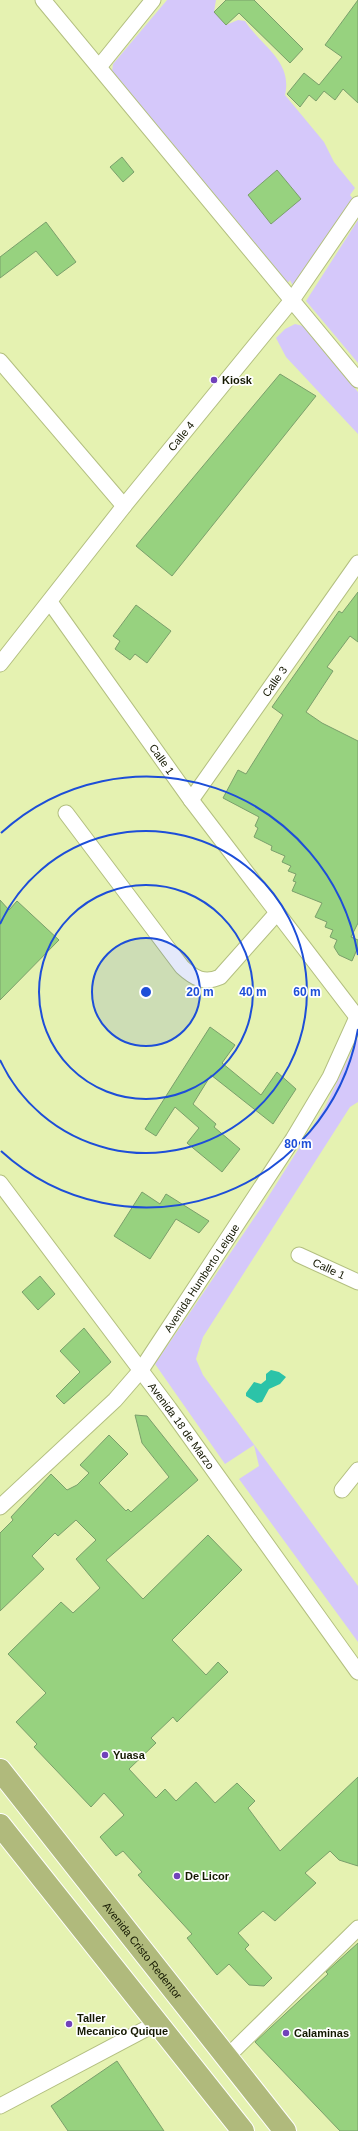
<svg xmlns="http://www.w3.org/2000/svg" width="358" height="2131" font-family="Arial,sans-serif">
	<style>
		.green { fill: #d5c8fa }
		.water { fill: #2cc3a8 }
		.building { fill: #97d27f; stroke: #7a9f6b }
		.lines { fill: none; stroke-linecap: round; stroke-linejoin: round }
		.minor-casing { stroke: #b3bf80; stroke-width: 17 }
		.trunk-casing { stroke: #fff; stroke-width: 24 }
		.minor { stroke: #fff; stroke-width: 15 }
		.trunk { stroke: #b0ba7c; stroke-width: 22 }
		.ring { fill: none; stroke: #1d4ed8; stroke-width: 2 }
		.poi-dot { fill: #7142ba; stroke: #fff; stroke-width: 1.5 }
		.labels { text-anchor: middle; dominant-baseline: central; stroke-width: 3.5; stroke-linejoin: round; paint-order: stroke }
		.poi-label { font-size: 11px; font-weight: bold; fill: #141801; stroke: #fff; text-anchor: start }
		.street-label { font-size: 11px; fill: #141801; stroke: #fff }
		.centre { fill: #1d4ed8; stroke: #fff; stroke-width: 2 }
		.ring-label { font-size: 12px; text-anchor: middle; font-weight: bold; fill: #1d4ed8; stroke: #fff; stroke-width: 3.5; stroke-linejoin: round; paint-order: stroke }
	</style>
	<rect width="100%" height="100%" fill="#e5f2b1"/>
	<path class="green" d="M167 0H216L214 12 226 25 238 20 245 21C261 46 293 61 285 95L324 142 334 162 355 188 350 195 355 202 293 286 290 280 282 290 111 79 113 64Z
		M358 220V363L306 301Z
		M295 324 303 326 358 392V434L286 357 276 338 285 329Z
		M358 1038V1102L350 1107 203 1337 196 1359 203 1375 358 1586V1642L239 1479 259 1466 254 1445 225 1464 155 1364 263 1205 325 1107Z"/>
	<path class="water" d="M271 1370 279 1372 286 1377 280 1384 269 1389 262 1402 257 1403 246 1396V1393L254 1382 261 1384 266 1380V1374Z"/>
	<path class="building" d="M226 0H254L303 49 290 63 239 13 226 25 214 12Z
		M358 0V103L343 89 335 100 324 91 316 101 309 95 300 107 287 94 304 73 319 85 342 57 325 45Z
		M122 157 134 172 123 182 110 167Z
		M277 170 301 199 271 224 248 195Z
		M46 222 76 262 57 276 36 251 0 278V257Z
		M280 374 316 396 172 576 136 546Z
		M358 592V642L350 636 327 667 333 671 306 712 322 723 358 741V923L351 937 358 940V947L352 961 339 955 334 947 337 940 330 937 333 930 325 927 327 922 315 917 322 903 292 891 296 882 293 881 296 874 288 871 291 866 282 862 285 856 271 850 272 846 254 837 258 828 255 826 259 817 223 798 238 770 246 774 283 715 272 707 339 611 342 613Z
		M136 605 171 631 147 663 135 654 130 660 115 649 120 641 113 636Z
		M0 900 9 910 17 901 59 940 0 1000Z
		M210 1027 235 1045 222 1063 261 1095 277 1072 296 1089 273 1124 211 1075 193 1104 216 1124 214 1127 240 1149 222 1172 187 1143 199 1128 175 1107 156 1136 145 1129Z
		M142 1192 160 1204 166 1194 209 1221 199 1233 176 1219 150 1259 114 1236Z
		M40 1276 55 1294 38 1310 22 1292Z
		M84 1328 111 1362 64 1404 56 1396 80 1372 60 1351Z
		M135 1415 147 1416 198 1480 106 1560 143 1599 208 1535 242 1570 172 1640 206 1675 218 1662 228 1672 177 1722 173 1717 151 1738 156 1743 129 1769 156 1798 165 1789 176 1801 196 1782 215 1803 237 1783 255 1801 248 1808 280 1851 358 1777V1866L339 1860 330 1851 305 1873 316 1883 275 1921 263 1911 238 1933 249 1945 245 1949 272 1978 264 1986 249 1985 229 1964 217 1975 187 1938 192 1934 138 1875 142 1872 123 1851 116 1856 100 1837 124 1815 104 1793 91 1807 34 1747 37 1744 16 1722 46 1693 8 1654 61 1602 73 1613 100 1588 76 1559 96 1540 76 1520 58 1536 55 1533 32 1556 44 1569 0 1611V1533L13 1520 11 1517 51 1474 67 1490 77 1485 89 1473 80 1465 109 1435 128 1454 99 1483 126 1511 128 1509 131 1512 169 1477 142 1443Z
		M358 1943V2131H340L255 2042 328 1974 326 1972Z
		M117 2061 164 2131H68L51 2106Z"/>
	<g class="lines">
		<g class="minor-casing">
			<g id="minor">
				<path d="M43 0 358 380"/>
				<path d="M99 67 153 0"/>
				<path d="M0 361 124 506"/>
				<path id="s1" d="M50 602 191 800 357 1017"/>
				<path id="s2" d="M0 664 124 506 292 300 358 204"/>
				<path id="s3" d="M191 800 358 563"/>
				<path d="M66 813 182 967C194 978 204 984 220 977L276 914"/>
				<path id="s4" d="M0 1183 169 1408 358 1672"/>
				<path id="s5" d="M299 1255 358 1282"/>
				<path d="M342 1490 358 1470"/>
				<path id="s6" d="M0 1507 115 1400 141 1370 293 1139 330 1077 358 1015"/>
				<path d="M227 2057 358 1928"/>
				<path d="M0 2106 157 2023"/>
			</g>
		</g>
		<g class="trunk-casing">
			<g id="trunk">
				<path id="s7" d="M0 1770 285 2131"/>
				<path d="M0 1825 243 2131"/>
			</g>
		</g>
		<use href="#minor" class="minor"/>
		<use href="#trunk" class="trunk"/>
	</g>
	<circle cx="146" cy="992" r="54" fill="#1d4ed8" fill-opacity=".12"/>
	<g class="ring">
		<circle cx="146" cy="992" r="54"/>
		<circle cx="146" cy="992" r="107"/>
		<path d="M0 924A161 161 0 1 1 0 1060"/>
		<path d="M358 1029A215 215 0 0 1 1 1151M1 833A215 215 0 0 1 358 955"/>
	</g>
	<g class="poi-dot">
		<circle cx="214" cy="380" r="4"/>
		<circle cx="105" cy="1755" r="4"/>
		<circle cx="177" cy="1876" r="4"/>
		<circle cx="69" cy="2024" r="4"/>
		<circle cx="286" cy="2033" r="4"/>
	</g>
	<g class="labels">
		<g class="poi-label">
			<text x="222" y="380">Kiosk</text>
			<text x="113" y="1755">Yuasa</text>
			<text x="185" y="1876">De Licor</text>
			<text x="77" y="2018">Taller<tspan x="77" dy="13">Mecanico Quique</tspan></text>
			<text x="294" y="2033">Calaminas</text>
		</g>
		<g class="street-label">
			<text stroke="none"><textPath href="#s2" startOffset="291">Calle 4</textPath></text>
			<text stroke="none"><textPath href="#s3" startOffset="145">Calle 3</textPath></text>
			<text stroke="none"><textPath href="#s1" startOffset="193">Calle 1</textPath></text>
			<text stroke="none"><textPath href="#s5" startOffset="33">Calle 1</textPath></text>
			<text stroke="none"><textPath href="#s6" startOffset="307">Avenida Humberto Leigue</textPath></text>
			<text stroke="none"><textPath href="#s4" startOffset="303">Avenida 18 de Marzo</textPath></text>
			<text stroke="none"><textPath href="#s7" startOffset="230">Avenida Cristo Redentor</textPath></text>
		</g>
	</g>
	<circle cx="146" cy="992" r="6" class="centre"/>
	<g class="ring-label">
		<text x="200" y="996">20 m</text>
		<text x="253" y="996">40 m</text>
		<text x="307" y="996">60 m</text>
		<text x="298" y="1148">80 m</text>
	</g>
</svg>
